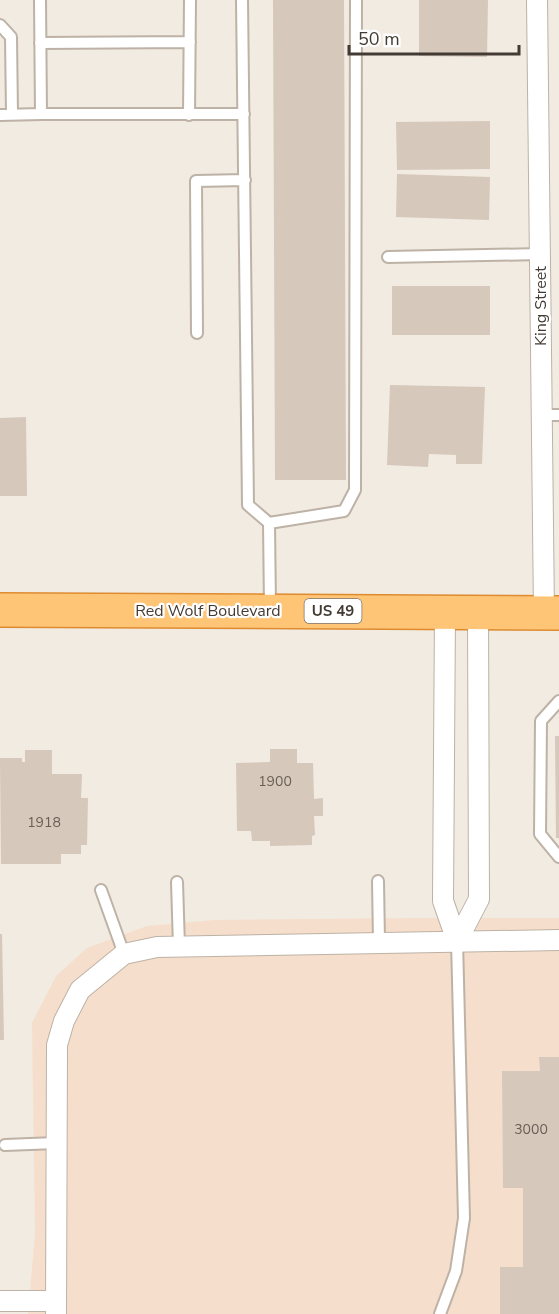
<svg xmlns="http://www.w3.org/2000/svg" width="559" height="1314" font-family="'Nunito Sans',sans-serif">
	<style>
		.commercial { fill: #f5dfcc }
		.building { fill: #d6c8bb }
		.lines { fill: none; stroke-linecap: round; stroke-linejoin: round }
		.service-casing { stroke: #bdb2a5; stroke-width: 14 }
		.minor-casing { stroke: #bdb2a5; stroke-width: 22 }
		.trunk-casing { stroke: #de8b30; stroke-width: 36 }
		.service { stroke: #fff; stroke-width: 10 }
		.minor { stroke: #fff; stroke-width: 20 }
		.trunk { stroke: #ffc577; stroke-width: 33 }
		.labels { text-anchor: middle; dominant-baseline: central; stroke-width: 4.5; stroke-linejoin: round; paint-order: stroke }
		.number-label { font-size: 14px; fill: #685e55 }
		.shield { fill: #fff; stroke: #7b7670; stroke-width: 1.5 }
		.shield-label { font-size: 15px; font-weight: bold; fill: #433b33 }
		.street-label { font-size: 16px; fill: #433b33; stroke: #fff }
	</style>
	<rect width="100%" height="100%" fill="#f1ebe2"/>
	<path class="commercial" d="M412 918H559V1314H28L35 1233 32 1023 56 976 87 948 147 926 214 920Z"/>
	<path class="building" d="M273 0H344L346 480H275Z
		M419 0H488L487 57 419 56Z
		M490 121V169L397 170 396 122Z
		M397 174 490 177 489 220 396 217Z
		M392 286H490V335H392Z
		M390 385 485 387 482 464H456V455L429 454 428 467 387 465Z
		M26 417 27 496H0V418Z
		M555 736H559V838H556Z
		M270 749H297V763H313L314 799 323 798V816H314L315 835 312 836V845L270 846V841H252L251 831H237L236 763 270 762Z
		M25 750H52V774H82L81 798H88L87 845H81V854H61V864H1L0 758H22V762H25Z
		M0 934H2L4 1040H0Z
		M539 1057H559V1314H500V1267H523V1188H503L502 1071H540Z"/>
	<g class="lines">
		<g class="service-casing">
			<path id="service" d="M40 0 41 114H244
				M242 0 248 505 269 523 270 608
				M0 25 11 37 12 114
				M40 43 190 42
				M0 115 41 114
				M189 115 190 0
				M388 257 541 254
				M197 333 196 181 245 180
				M542 415H559
				M269 523 344 511 355 490 356 0
				M559 701 541 721 540 834 559 857
				M378 881 379 942
				M177 882 179 947
				M101 890 124 954
				M5 1145 56 1143
				M440 1314 456 1271 464 1218 457 941"/>
		</g>
		<g class="minor-casing">
			<path id="minor" d="M537 0 544 613
				M445 612 443 901 457 941
				M457 941 479 899 478 612
				M0 1301H56
				M56 1314 57 1045 64 1021 80 990 124 954 157 947 559 940"/>
		</g>
		<g class="trunk-casing">
			<path id="trunk" d="M0 610 559 613"/>
		</g>
		<use href="#service" class="service"/>
		<use href="#minor" class="minor"/>
		<use href="#trunk" class="trunk"/>
	</g>
	<g class="labels">
		<g class="number-label">
			<text x="275" y="781">1900</text>
			<text x="44" y="822">1918</text>
			<text x="531" y="1129">3000</text>
		</g>
		<rect class="shield" x="304.5" y="599" width="57" height="24" rx="4.5"/>
		<g class="shield-label">
			<text x="333" y="611">US 49</text>
		</g>
		<g class="street-label">
			<text transform="translate(541 306) rotate(-90)">King Street</text>
			<text x="208" y="611">Red Wolf Boulevard</text>
		</g>
	</g>
	<path d="M349 45v9h170v-9" fill="none" stroke="#433b33" stroke-width="3"/>
	<text x="358" y="45" font-size="18" fill="#433b33" stroke="#ffffff" stroke-width="4.5" paint-order="stroke">50 m</text>
</svg>
